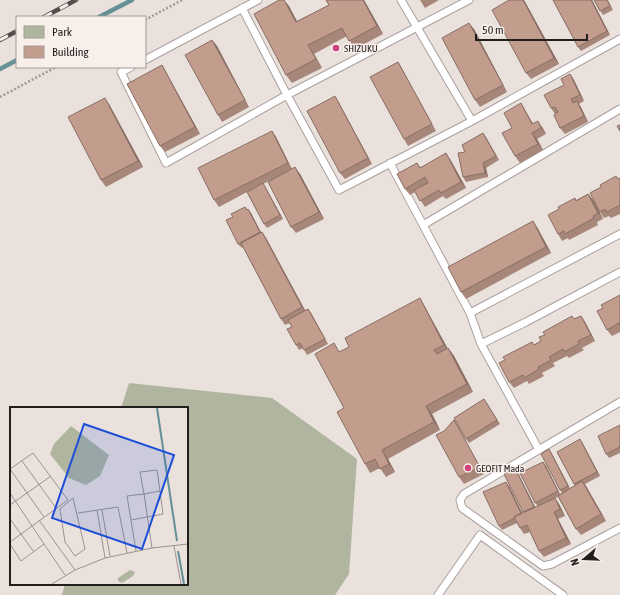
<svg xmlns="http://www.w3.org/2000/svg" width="620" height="595" font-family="'Asap Condensed',sans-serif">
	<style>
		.green { fill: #afb59f }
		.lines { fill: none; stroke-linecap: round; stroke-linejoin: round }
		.stream { stroke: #649096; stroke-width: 4.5 }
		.lane-casing { stroke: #a9a09d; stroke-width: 9 }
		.path { stroke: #9f9995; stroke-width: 2.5; stroke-dasharray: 2 2; stroke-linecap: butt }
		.lane { stroke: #fff; stroke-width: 7 }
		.rail-casing { stroke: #534f4c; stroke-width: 4.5 }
		.rail { stroke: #f8eeea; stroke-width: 3; stroke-dasharray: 9; stroke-linecap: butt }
		.wall { fill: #a7877a }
		.shaded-wall { fill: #886e63 }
		.building { fill: #c29d8e; stroke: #886e63 }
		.poi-dot { fill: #cd437b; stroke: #f8eeea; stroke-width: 1.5 }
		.labels { text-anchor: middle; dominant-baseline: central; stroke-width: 3; stroke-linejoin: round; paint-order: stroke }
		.poi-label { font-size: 10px; fill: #211e1c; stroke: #f8eeea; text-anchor: start }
		.inset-river { fill: none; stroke: #649096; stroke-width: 2 }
		.inset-road { fill: none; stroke: #9a9390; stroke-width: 1 }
		.view { fill: #1d4ed8; fill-opacity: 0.15; stroke: #1d4ed8; stroke-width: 2 }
		.inset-edge { fill: none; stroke: #211e1c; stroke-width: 2 }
	</style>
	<rect width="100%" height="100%" fill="#eae1dd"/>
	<path class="green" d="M129 383 272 398 357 459 349 574 335 595H62L65 584H187V408H121Z"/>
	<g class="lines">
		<path class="stream" d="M99 17 132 0
			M0 69 17 60"/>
		<g class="lane-casing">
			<path id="lane" d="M401 0 472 121
				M469 0 287 95 339 190 472 121 620 39
				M145 60 258 0
				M131 67 121 72 166 163 287 95 242 8
				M390 163 423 225
				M470 313 620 234
				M481 344 526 322 620 272
				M620 402 464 494 460 500 462 508 543 566 552 564 620 528
				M539 450 481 344 470 313 423 225 620 109
				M438 595 480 535 563 595"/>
		</g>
		<path class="path" d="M145 20 182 0
			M0 97 56 67"/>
		<use href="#lane" class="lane"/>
		<g class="rail-casing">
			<path id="rail" d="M44 17 76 0
				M0 40 17 31"/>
		</g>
		<use href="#rail" class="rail"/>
	</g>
	<path class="wall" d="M326 0H364L383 34 355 49 347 36 314 54 322 68 292 83 286 75 289 6 297 21 329 5Z
		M420 0H439L425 8Z
		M509 0H524L559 64 531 79 526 73Z
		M553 0H592L610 35 581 51 578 47Z
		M594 0H608L613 10 603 15Z
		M474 29 507 92 480 107 475 100Z
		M212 40 217 46 249 107 222 122 218 115Z
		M398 62 402 69 436 131 408 146 404 139Z
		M162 65 166 72 200 134 165 152 160 146Z
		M570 74 574 80 584 101 579 104 588 122 565 134 560 128 555 114 551 108Z
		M339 103 372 164 345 179 340 173Z
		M521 103 533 124 542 127 546 134 537 139 543 150 520 163 515 156 512 128Z
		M109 104 143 167 106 187 101 180Z
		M272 131 276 137 292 169 300 174 324 219 296 233 291 227 271 180 263 184 283 219 267 228 264 224 247 192 219 207 214 200Z
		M483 133 499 160 486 168 488 177 466 182 463 177 465 152Z
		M450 159 466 188 446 199 443 196 425 207 415 192 410 195 405 189 417 163 420 167Z
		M620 178V214L611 218 609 216 604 218 600 212 618 179Z
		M588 194 593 200 603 219 597 222 598 225 569 240 568 238 562 241 558 234 576 200Z
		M245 207 247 210 251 213 261 232 266 238 305 310 308 309 311 313 328 344 307 355 303 348 299 350 296 345 292 327 290 323 285 325 281 319 243 247 242 248 238 244 233 217Z
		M537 227 551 253 466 299 461 292Z
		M620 295V332L612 336 607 330 603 308Z
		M420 298 425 307 448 349V348L454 356 473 392 432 414 440 430 388 459 395 472 386 477 380 468 370 473 365 464 344 408 340 352 349 347Z
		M581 316 585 322 595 341 582 348 584 350 569 358 567 356 553 363 555 366 542 373 544 376 529 384 527 381 514 388 509 382 505 360 532 342 534 345 541 341 574 319Z
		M487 403 500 424 469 443 466 439Z
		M454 420 458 427 484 474 464 484 459 477 444 431Z
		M620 425V453L609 458 606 454Z
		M583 444 600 476 585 484 606 521 581 535 576 529 558 497 555 498 559 504 565 516 558 519 571 544 544 557 539 551 530 532 524 534 520 528 517 523 502 530 499 526 509 486 522 513H523L518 473 535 507 538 506 535 503 543 462 546 466 560 494 562 493 560 490 549 449 552 454 570 489 575 485 574 484Z"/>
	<path class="shaded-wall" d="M284 0 289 6 301 30 296 22Z
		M363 0H364L383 34 377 26Z
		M523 0H524L559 64 554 58Z
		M591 0H592L610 35 607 31Z
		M469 23 474 29 507 92 503 85Z
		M212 40 217 46 249 107 245 100Z
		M308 45 314 54 322 68 316 59Z
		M398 62 402 69 436 131 432 124Z
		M162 65 166 72 200 134 195 127Z
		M570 74 574 80 584 101 580 95Z
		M335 96 339 103 372 164 368 158Z
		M105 98 109 104 143 167 138 161Z
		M577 101 581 107 588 122 584 116Z
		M521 103 537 131 532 124Z
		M538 121 542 127 546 134 541 128Z
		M272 131 276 137 292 170 288 163Z
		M483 133 486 137 499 160 496 156Z
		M532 133 537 139 543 150 538 144Z
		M446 153 450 159 466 188 461 182Z
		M483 163 486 168 488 177 485 173Z
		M295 167 300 174 324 219 319 212Z
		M263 183 266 188 283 219 280 215Z
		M588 194 593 200 603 219 598 213Z
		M248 209 251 213 263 237 260 232Z
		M533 221 537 227 551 253 546 247Z
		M262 232 266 238 307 314 302 307Z
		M420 298 425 307 450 353 444 345Z
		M308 309 311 313 328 344 325 339Z
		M581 316 585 322 595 341 591 335Z
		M448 348 454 356 473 392 467 384Z
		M426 406 432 414 440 430 434 422Z
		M580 439 583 444 600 476 597 472Z
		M549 449 552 454 571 490 568 486Z
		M382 450 388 459 395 472 389 464Z
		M543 462 546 466 561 496 558 491Z
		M515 468 518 473 537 511 534 507Z
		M582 481 587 488 606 521 601 514Z
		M506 482 509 486 525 519 522 515Z
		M555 498 559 504 565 516 560 509Z
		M554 512 558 519 571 544 566 538Z"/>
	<path class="building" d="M279 0H284L296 22 329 5 326 0H363L377 26 349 41 342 28 308 45 316 59 286 75 254 14Z
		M509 0H523L554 58 526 73 492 10Z
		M553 0H591L607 31 578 47Z
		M594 0H607L610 6 600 11Z
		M469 23 503 85 475 100 442 38Z
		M212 40 245 100 218 115 185 55Z
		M398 62 432 124 404 139 370 77Z
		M162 65 195 127 160 146 127 84Z
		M570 74 580 95 571 99 573 103 577 101 584 116 560 128 554 115 558 112 555 107 551 108 544 95 564 85 561 79Z
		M335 96 368 158 340 173 307 111Z
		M105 98 138 161 101 180 68 117Z
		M521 103 532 124 538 121 541 128 532 133 538 144 515 156 502 133 512 128 504 113Z
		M620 125V131L617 126Z
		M272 131 288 163 214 200 198 168Z
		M483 133 496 156 483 163 485 173 463 177 458 153 465 152 462 145Z
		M446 153 461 182 441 193 439 190 420 201 414 190 428 183 425 177 405 189 397 174 417 163 420 168Z
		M295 167 319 212 291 227 268 182Z
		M616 176 618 179 620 178V205L607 212 605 209 600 212 590 193 601 187 600 185Z
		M263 183 280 215 264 224 247 192Z
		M588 194 598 213 593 216 594 218 565 234 564 231 558 234 548 215 559 209 558 207 575 198 576 201Z
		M245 207 247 210 248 209 260 232 238 244 226 220 233 217 231 214Z
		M533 221 546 247 461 292 448 267Z
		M262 232 302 307 281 319 241 243Z
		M620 295V325L619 323 607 330 597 311 603 308 601 305Z
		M420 298 444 345 434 350 437 354 448 348 467 384 426 406 434 422 382 450 389 464 380 469 375 459 365 464 337 412 344 408 315 354 334 343 339 352 349 347 345 338Z
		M308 309 325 339 304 350 300 343 296 345 287 329 292 327 288 320Z
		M572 316 574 319 581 316 591 335 578 341 579 344 564 352 563 349 549 357 551 360 538 367 539 369 524 378 523 375 509 382 499 363 505 360 503 357 532 342 534 345 541 341 539 337 545 335 543 332Z
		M484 399 497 420 466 439 454 418Z
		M454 420 480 467 459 477 436 435 444 431Z
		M620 425V447L606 454 598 436Z
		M580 439 597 472 574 484 557 452Z
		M549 449 568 486 560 490 541 454Z
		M543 462 558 491 535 503 520 473Z
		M515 468 534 507 523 512 504 474Z
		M582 481 601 514 576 529 558 496Z
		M506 482 521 513 514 517 515 518 499 526 483 492Z
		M555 498 560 509 554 512 566 538 539 551 527 525 520 528 514 517Z"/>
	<g class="poi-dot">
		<circle cx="336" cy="48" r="4"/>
		<circle cx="468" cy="468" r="4"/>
	</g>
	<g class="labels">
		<g class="poi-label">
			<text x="344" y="48">SHIZUKU</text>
			<text x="476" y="468">GEOFIT Mada</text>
		</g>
	</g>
	<g transform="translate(10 407)">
		<rect width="178" height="178" fill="#eae1dd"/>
		<path d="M61 19 99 48 90 69 76 78 59 71 40 47 44 37ZM120 163 125 165 123 169 112 176 108 174V171Z" fill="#afb59f"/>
		<path class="inset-river" d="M147 1 167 134M168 144 174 177"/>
		<path class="inset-road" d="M12 54 46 101M0 62 23 46 58 93 0 135M0 62 34 110M0 86 34 137M63 91 75 142 65 149 55 135 50 102ZM0 98 41 69M87 103 95 151M92 103 100 149M68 106 108 100 117 146M0 112 24 145M29 113 65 163M121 113 153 107 150 84 147 63 130 65 134 87 150 84M0 137 11 154 34 137 55 168M164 139 171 177M126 144 117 89 134 87 142 141M42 177 65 163 95 151 142 141 178 137"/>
		<path class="view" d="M74 17 164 48 132 142 42 111Z"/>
		<rect width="178" height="178" class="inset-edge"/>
	</g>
	<rect x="16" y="16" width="130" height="52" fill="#f8eeea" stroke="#a29b98"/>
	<rect x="24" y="26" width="20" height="12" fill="#afb59f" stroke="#a29b98"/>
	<text x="52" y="36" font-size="12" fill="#211e1c">Park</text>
	<rect x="24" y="46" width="20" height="12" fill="#c29d8e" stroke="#a29b98"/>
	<text x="52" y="56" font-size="12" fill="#211e1c">Building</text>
	<g transform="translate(584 559) rotate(251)" stroke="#f8eeea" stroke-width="3" paint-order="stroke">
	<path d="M0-3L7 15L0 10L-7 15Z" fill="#211e1c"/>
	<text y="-6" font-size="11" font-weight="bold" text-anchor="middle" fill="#211e1c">N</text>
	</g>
	<path d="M476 34v6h111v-6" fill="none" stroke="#211e1c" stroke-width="2"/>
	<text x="482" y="34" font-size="12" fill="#211e1c" stroke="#f8eeea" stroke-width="3" paint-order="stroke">50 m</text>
</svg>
